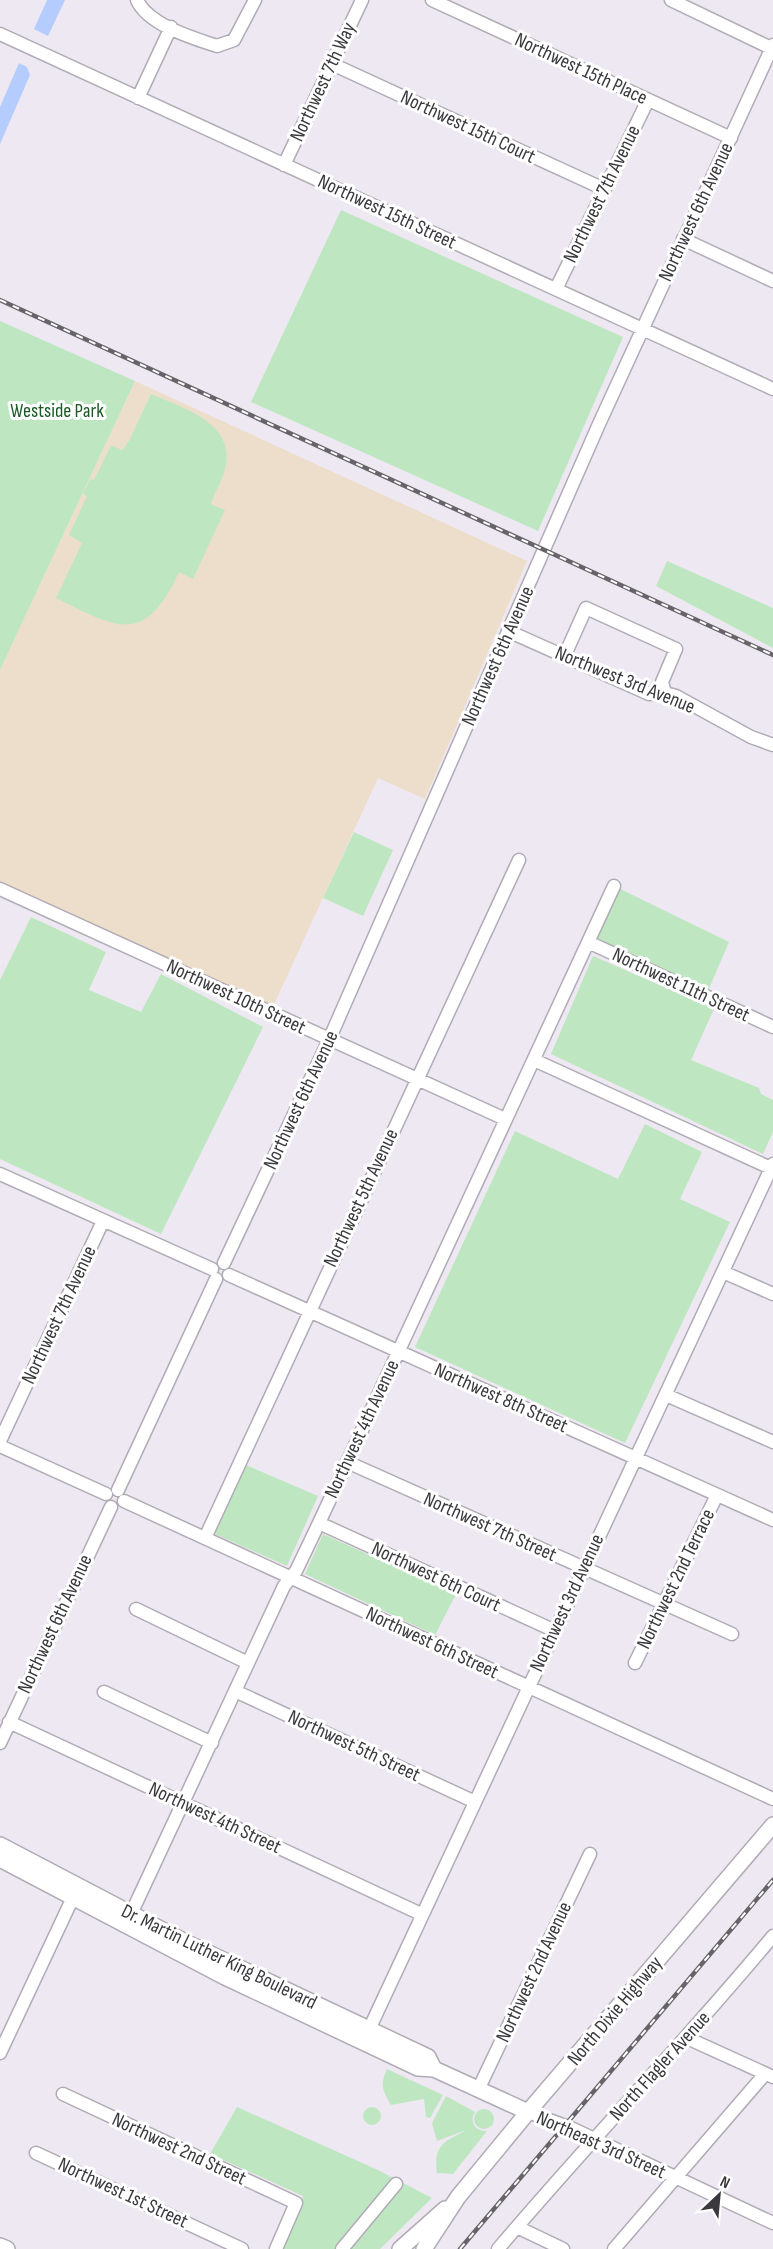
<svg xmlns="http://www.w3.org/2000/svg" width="773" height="2249" font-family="'Sofia Sans Condensed',sans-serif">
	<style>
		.education { fill: #eddecb }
		.green { fill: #bee7c1 }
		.water { fill: #b4cdfe }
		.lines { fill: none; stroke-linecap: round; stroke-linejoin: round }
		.minor-casing { stroke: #b0abb5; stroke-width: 15 }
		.major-casing { stroke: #b0abb5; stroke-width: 18 }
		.minor { stroke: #fff; stroke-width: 12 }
		.major { stroke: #fff; stroke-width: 15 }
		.rail-casing { stroke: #676469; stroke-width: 4.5 }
		.rail { stroke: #fff; stroke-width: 2; stroke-dasharray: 7; stroke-linecap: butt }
		.labels { text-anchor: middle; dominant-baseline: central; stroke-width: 6; stroke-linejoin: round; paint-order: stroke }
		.street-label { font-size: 20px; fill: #3b393d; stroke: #fff }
		.park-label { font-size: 20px; fill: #1b5a27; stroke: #fff }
	</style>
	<rect width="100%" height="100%" fill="#eee8f2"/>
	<path class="education" d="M135 381 527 561 425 799 378 778 272 1009 0 888V670Z"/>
	<path class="green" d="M341 210 623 337 538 531 251 402Z
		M0 321 135 381 0 670Z
		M151 394C183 408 237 423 225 469 222 481 215 492 211 504L225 510 193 579 179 572C145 647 116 628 56 598L82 543 69 535 87 496 83 494 90 479 94 480 111 445 122 450 129 441Z
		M667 561 773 608V648L656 586Z
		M354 832 393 850 363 916 323 898Z
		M608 883 729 942 708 991 586 933Z
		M31 917 106 952 89 990 141 1012 161 974 263 1027 161 1234 0 1159V980Z
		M593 956 714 1009 691 1060 759 1088 761 1094 773 1100V1132L763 1154 551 1054Z
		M645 1124 702 1152 680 1199 730 1222 625 1443 415 1347 515 1131 618 1179Z
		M246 1465 318 1496 287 1566 215 1534Z
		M323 1534 456 1594 435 1635 305 1574Z
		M387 2069 443 2095 430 2118 426 2117 424 2099 391 2105C382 2090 380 2085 387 2069Z
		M446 2096 475 2112C469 2122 475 2132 487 2131L453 2174 437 2173C433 2144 445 2142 466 2130L437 2141 432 2123Z
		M237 2107 378 2170 432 2198 380 2249H284L303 2196 210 2154Z
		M363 2116a9 9 0 1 1 18 0a9 9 0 1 1-18 0Z
		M474 2119a10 10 0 1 1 20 0a10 10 0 1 1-20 0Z"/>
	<path class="water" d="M47 0H65L48 36 34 29Z
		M19 63 27 67 30 75 0 144V107Z"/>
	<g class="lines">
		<g class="minor-casing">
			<path id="minor" d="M137 0C148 25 193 38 217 46L234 40 255 0
				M432 0 731 138
				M671 0 771 48
				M0 34 773 389
				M332 64 604 189
				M138 98 171 27
				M284 165 362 0
				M683 239 773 281
				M556 289 648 100
				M508 631 649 694 665 693 676 696 751 737 773 745
				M564 657 586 608 676 649 662 682 665 693
				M0 889 505 1119
				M588 942 773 1027
				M534 1060 773 1169
				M0 1174 212 1269
				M224 1263 329 1040 599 424 773 45
				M723 1272 773 1294
				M229 1275 773 1520
				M666 1395 773 1442
				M0 1441 103 1221
				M0 1446 106 1494
				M347 1462 732 1634
				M118 1490 216 1279
				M124 1501 773 1799
				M319 1523 553 1630
				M205 1538 519 860
				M136 1609 248 1663
				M635 1663 717 1495
				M235 1691 473 1801
				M104 1692 212 1743
				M9 1722 421 1914
				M0 1743 111 1507
				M131 1914 284 1586 296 1571 319 1523 614 886
				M366 2036 773 1164
				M687 2038 773 2077
				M0 2053 76 1891
				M478 2090 590 1854
				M63 2094 296 2203 276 2249
				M528 2112 571 2128 773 2223
				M36 2153 242 2249
				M517 2227 563 2249
				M342 2249 396 2184
				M498 2249C588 2143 684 2043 773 1936
				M614 2249 765 2074"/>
		</g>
		<g class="major-casing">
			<path id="major" d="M0 1845 187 1943 428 2057 434 2069
				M0 1859 225 1977 418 2068 434 2069 528 2112
				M0 2246 7 2249
				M400 2249 445 2209
				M424 2249 458 2197 528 2112 773 1825"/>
		</g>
		<use href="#minor" class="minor"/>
		<use href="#major" class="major"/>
		<g class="rail-casing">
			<path id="rail" d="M0 300 773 655
				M460 2249 773 1880"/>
		</g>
		<use href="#rail" class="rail"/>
	</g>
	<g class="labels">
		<g class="street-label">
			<text transform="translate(581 69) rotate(25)">Northwest 15th Place</text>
			<text transform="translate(323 82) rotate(-65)">Northwest 7th Way</text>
			<text transform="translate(468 127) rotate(25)">Northwest 15th Court</text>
			<text transform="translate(602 194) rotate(-64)">Northwest 7th Avenue</text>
			<text transform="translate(387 212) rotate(25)">Northwest 15th Street</text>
			<text transform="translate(696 212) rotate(-65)">Northwest 6th Avenue</text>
			<text transform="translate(498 656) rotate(-66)">Northwest 6th Avenue</text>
			<text transform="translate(625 680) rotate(22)">Northwest 3rd Avenue</text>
			<text transform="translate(681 985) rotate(25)">Northwest 11th Street</text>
			<text transform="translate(236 997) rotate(25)">Northwest 10th Street</text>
			<text transform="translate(301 1100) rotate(-65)">Northwest 6th Avenue</text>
			<text transform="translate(361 1198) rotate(-65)">Northwest 5th Avenue</text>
			<text transform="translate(59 1315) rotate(-65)">Northwest 7th Avenue</text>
			<text transform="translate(501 1398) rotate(24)">Northwest 8th Street</text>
			<text transform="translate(362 1429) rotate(-65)">Northwest 4th Avenue</text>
			<text transform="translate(490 1527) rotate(24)">Northwest 7th Street</text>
			<text transform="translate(436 1577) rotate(25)">Northwest 6th Court</text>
			<text transform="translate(676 1579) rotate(-64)">Northwest 2nd Terrace</text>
			<text transform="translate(567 1603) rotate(-65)">Northwest 3rd Avenue</text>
			<text transform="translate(55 1624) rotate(-65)">Northwest 6th Avenue</text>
			<text transform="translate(432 1643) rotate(25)">Northwest 6th Street</text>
			<text transform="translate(354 1746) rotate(25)">Northwest 5th Street</text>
			<text transform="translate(215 1818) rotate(25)">Northwest 4th Street</text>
			<text transform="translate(219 1957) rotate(26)">Dr. Martin Luther King Boulevard</text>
			<text transform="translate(534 1972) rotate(-65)">Northwest 2nd Avenue</text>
			<text transform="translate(615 2011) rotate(-50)">North Dixie Highway</text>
			<text transform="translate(660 2066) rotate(-48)">North Flagler Avenue</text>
			<text transform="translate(601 2145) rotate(24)">Northeast 3rd Street</text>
			<text transform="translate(179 2149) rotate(25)">Northwest 2nd Street</text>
			<text transform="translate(123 2193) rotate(25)">Northwest 1st Street</text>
		</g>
		<g class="park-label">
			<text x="57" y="411">Westside Park</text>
		</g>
	</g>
	<g transform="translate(719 2195) rotate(26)" stroke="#ffffff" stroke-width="4.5" paint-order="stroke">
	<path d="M0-4.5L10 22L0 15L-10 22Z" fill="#3b393d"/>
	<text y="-9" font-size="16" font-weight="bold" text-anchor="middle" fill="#3b393d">N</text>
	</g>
</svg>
